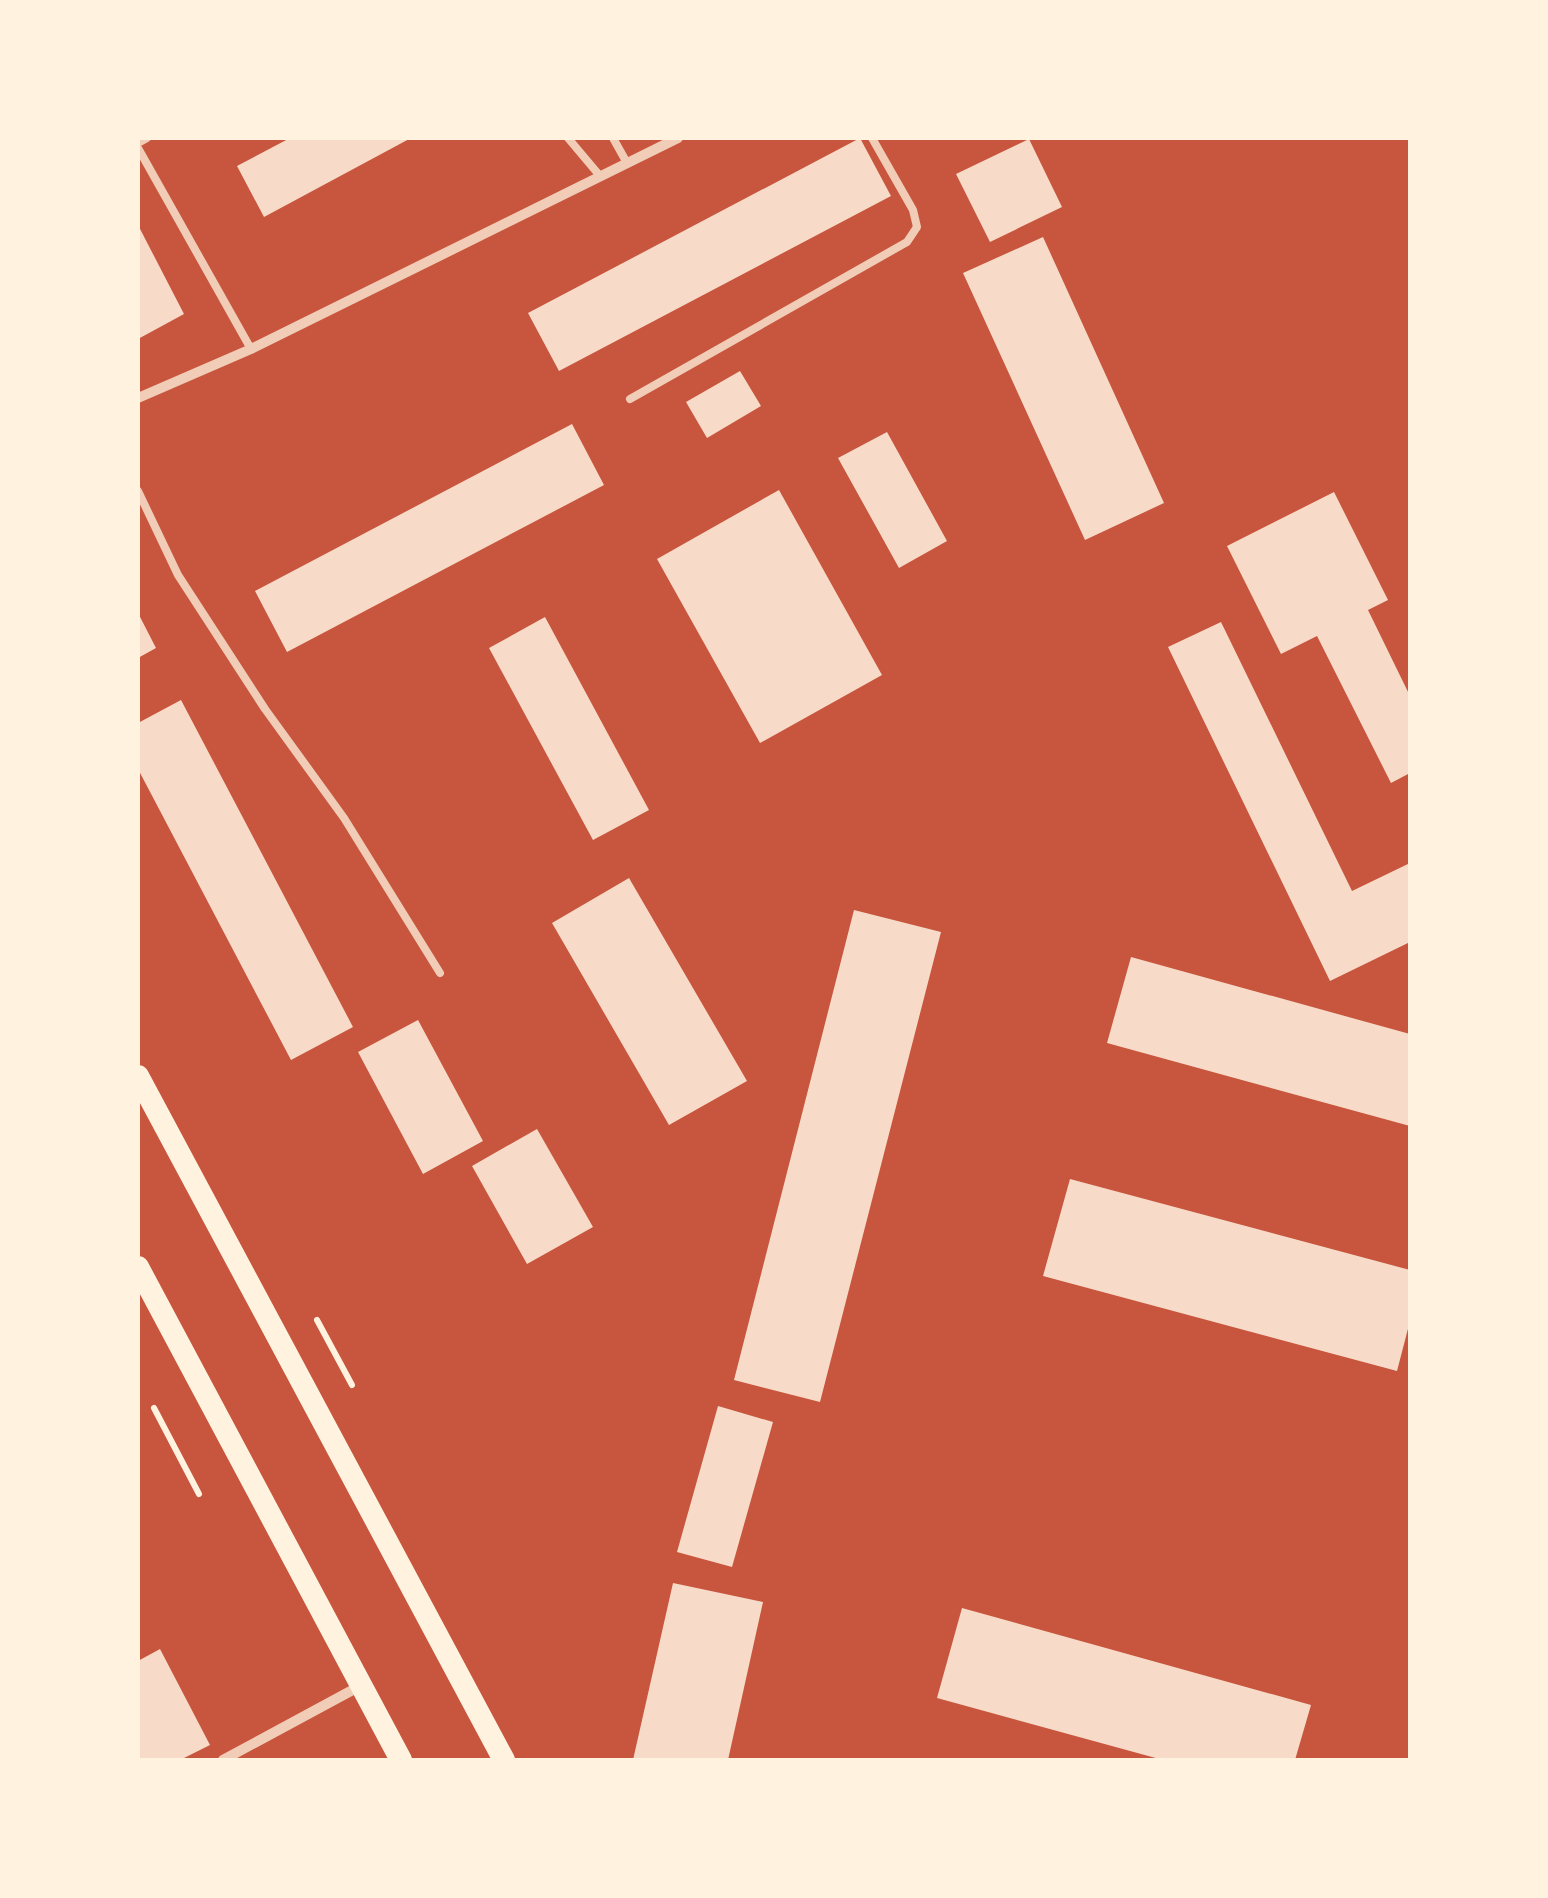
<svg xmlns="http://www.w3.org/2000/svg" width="1548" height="1898" font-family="Bitter,serif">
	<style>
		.building { fill: #f7dbc8 }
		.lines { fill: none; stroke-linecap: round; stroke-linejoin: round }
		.path { stroke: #fff3e0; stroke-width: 6 }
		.service { stroke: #f1ccb7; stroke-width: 8 }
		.minor { stroke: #f1ccb7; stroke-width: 10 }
		.primary { stroke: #fff3e0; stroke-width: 22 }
	</style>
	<rect width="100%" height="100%" fill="#c8553d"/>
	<path class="building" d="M290 138H411L264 217 237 166Z
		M860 138 891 196 559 371 528 313Z
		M1029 139 1062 207 990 242 956 174Z
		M138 225 184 314 138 339Z
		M1043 237 1164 503 1085 540 963 273Z
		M740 371 761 406 707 438 686 402Z
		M572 424 604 485 287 652 255 591Z
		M887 432 947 541 899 568 838 458Z
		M779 490 882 675 760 743 657 559Z
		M1334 492 1388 600 1368 610 1410 696V773L1391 783 1317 636 1281 654 1227 546Z
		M138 613 156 648 138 658Z
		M545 617 649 810 593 840 489 648Z
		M1221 622 1352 891 1410 863V942L1330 981 1168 647Z
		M181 700 353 1027 291 1060 138 769V723Z
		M629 878 747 1081 669 1125 552 923Z
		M854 910 941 932 820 1402 734 1380Z
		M1131 957 1410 1034V1126L1107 1043Z
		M418 1020 483 1141 423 1174 358 1052Z
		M537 1129 593 1227 527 1264 472 1166Z
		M1070 1179 1410 1270V1321L1397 1371 1043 1276Z
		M718 1406 773 1422 732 1567 677 1552Z
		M673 1583 763 1602 728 1760H633Z
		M962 1608 1311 1705 1295 1760H1163L937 1698Z
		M160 1649 210 1745 180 1760H138V1661Z"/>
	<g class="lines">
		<path class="path" d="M317 1320 352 1385
			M154 1408 199 1494"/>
		<path class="service" d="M568 138 600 176
			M613 138 627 163
			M138 143 147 138
			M138 148 251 349
			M630 399 907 242 917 227 913 210 872 138
			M138 491 178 575 265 709 344 818 440 973"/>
		<path class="minor" d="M138 398 251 349 678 138
			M223 1760 360 1686"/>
		<path class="primary" d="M138 1076 504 1760
			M138 1267 401 1760"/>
	</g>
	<rect width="1548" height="1898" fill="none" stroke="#fff3e0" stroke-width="280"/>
</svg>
